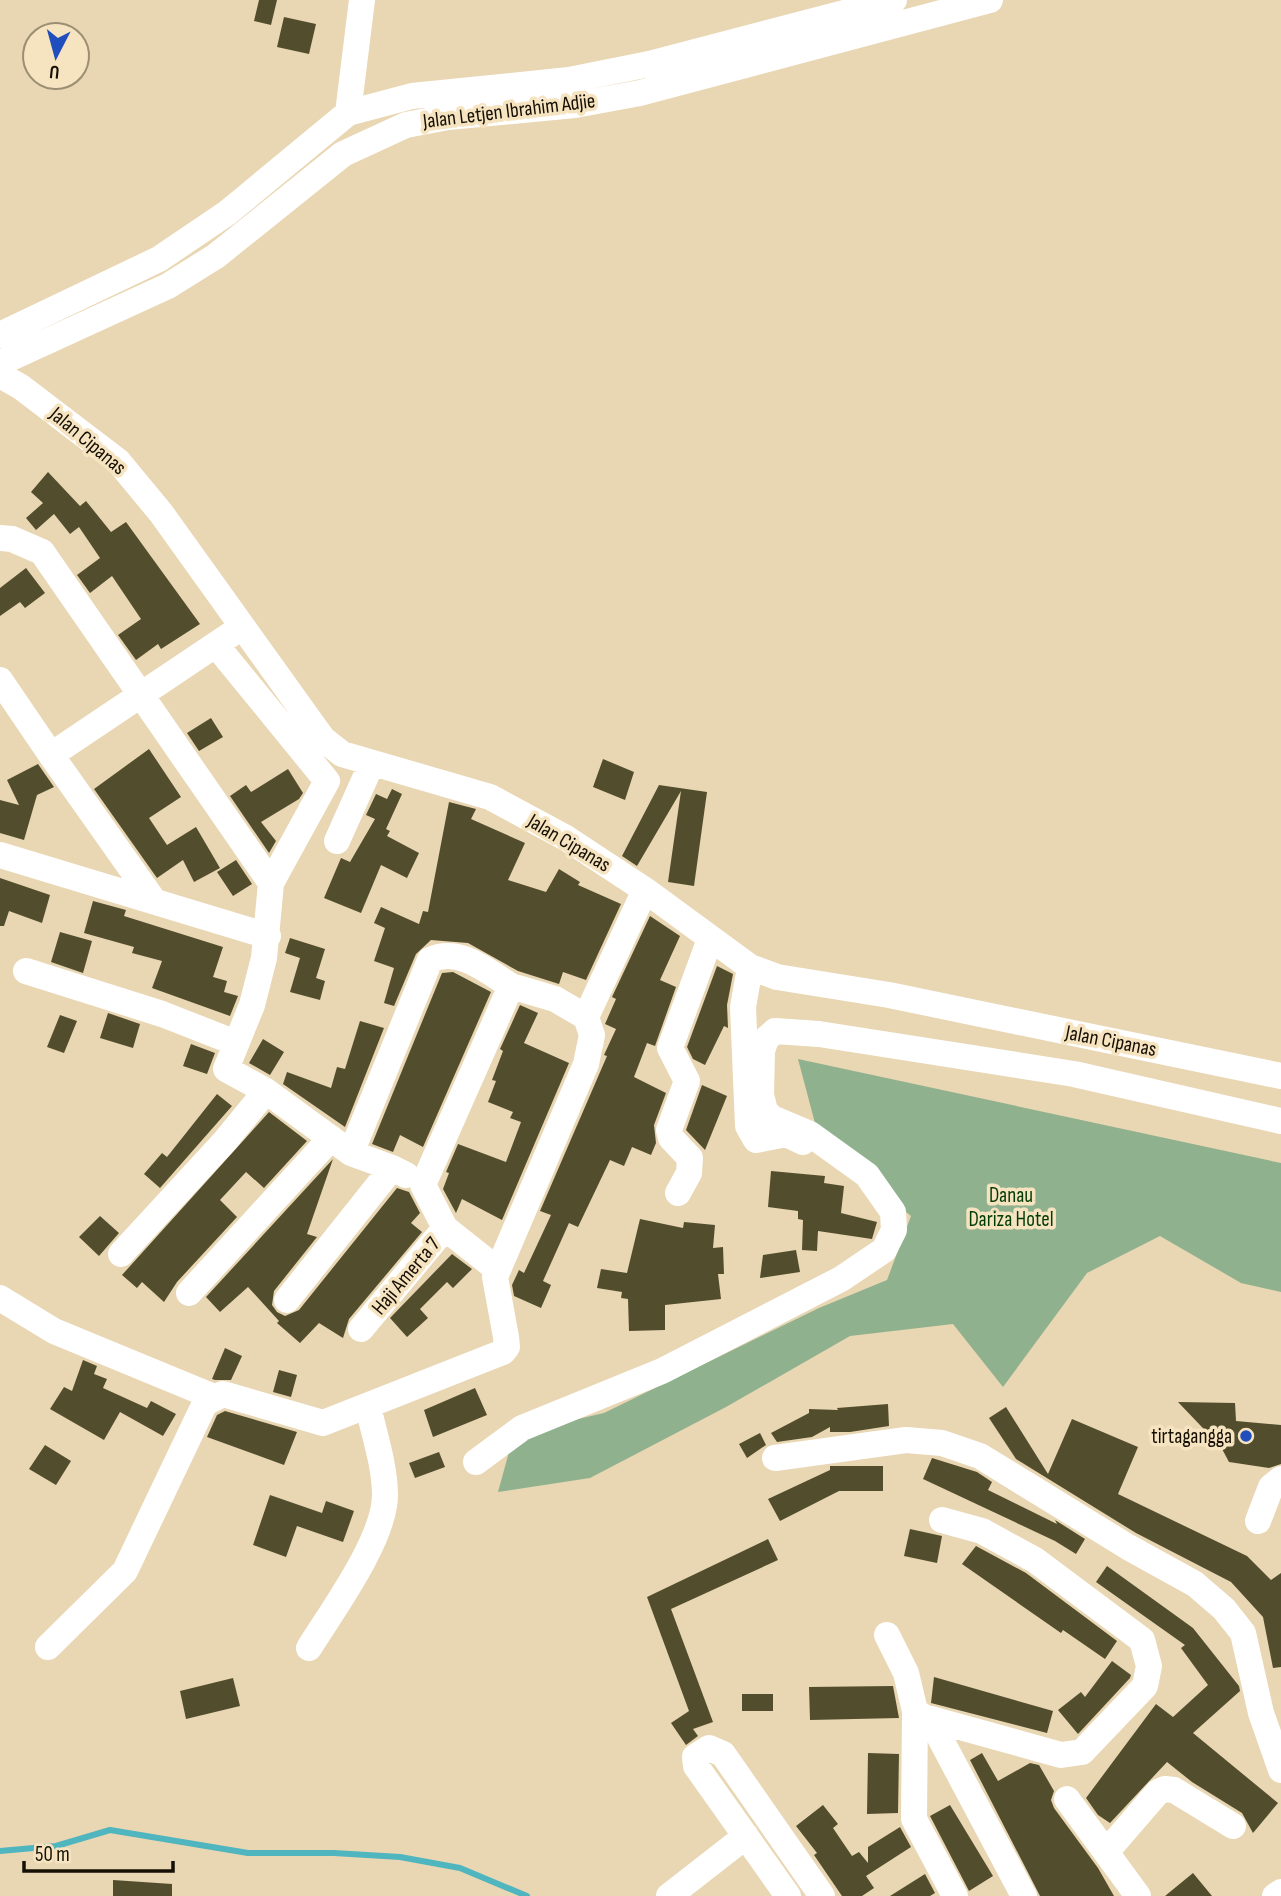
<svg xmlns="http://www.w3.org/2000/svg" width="1281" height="1896" font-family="'Sofia Sans Condensed',sans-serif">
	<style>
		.green { fill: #90b18e }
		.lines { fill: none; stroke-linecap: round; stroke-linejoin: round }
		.stream { stroke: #4fb5bf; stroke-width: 6 }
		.building { fill: #524e2d }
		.minor { stroke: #fff; stroke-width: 26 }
		.poi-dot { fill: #204fbd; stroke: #f6e3c0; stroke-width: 2.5 }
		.labels { text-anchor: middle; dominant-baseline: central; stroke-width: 7; stroke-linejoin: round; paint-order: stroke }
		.street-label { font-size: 21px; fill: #150f04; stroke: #f6e3c0 }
		.park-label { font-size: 21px; fill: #013c05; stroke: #f6e3c0 }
		.poi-label { font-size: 21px; fill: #150f04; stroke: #f6e3c0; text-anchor: end }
	</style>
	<rect width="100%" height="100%" fill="#e9d6b3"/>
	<path class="green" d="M798 1059 1281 1163V1292L1241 1283 1160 1236 1087 1273 1003 1387 953 1324 850 1336 726 1407 590 1478 498 1492 514 1434 604 1413 819 1308 887 1280 911 1216 820 1142Z"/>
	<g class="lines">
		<path class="stream" d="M0 1851 56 1846 110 1830 248 1853H334L400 1857 460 1868 527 1896"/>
	</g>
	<path class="building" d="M259 0H277L271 25 254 21Z
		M284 17 316 24 309 54 277 47Z
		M48 472 80 506 86 501 111 532 126 522 200 624 161 649 158 644 136 660 118 635 141 619 112 576 90 593 77 575 100 558 79 527 70 534 54 514 36 530 26 518 43 503 31 492Z
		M26 568 45 593 25 608 20 602 0 616V588Z
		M211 718 223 737 199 751 187 733Z
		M149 749 181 797 149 818 167 845 196 827 220 868 194 882 183 860 157 878 94 789Z
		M603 759 634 772 625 800 593 787Z
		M38 764 54 787 37 795 24 840 0 833V800L19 805 7 780Z
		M288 769 303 793 299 799 261 822 276 841 269 853 230 796 246 785 251 792Z
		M659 785 707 792 694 886 668 882 681 791 637 866 622 856Z
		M392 789 402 794 386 829 390 831 387 836 419 853 407 878 381 865 361 913 324 898 341 858 350 862 375 819 366 815 376 794 387 799Z
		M449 802 476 809 471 819 525 843 508 880 546 892 559 869 580 882 578 885 621 904 586 980 563 972 559 984 518 971 468 943 431 940 416 954 394 1006 384 1003 394 968 374 961 385 928 374 923 381 907 419 924 423 911 428 912Z
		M236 860 252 884 233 896 217 872Z
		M0 878 50 895 42 923 9 911 4 926H0Z
		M93 901 126 910 124 916 223 947 213 977 227 981 224 992 238 996 230 1016 152 988 162 961 132 953 134 947 84 933Z
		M650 916 680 936 660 980 676 987 655 1046 647 1043 634 1077 666 1093 654 1125 656 1143 651 1155 632 1147 624 1166 610 1160 578 1227 569 1223 543 1281 551 1285 541 1308 514 1296 512 1285 519 1270 524 1273 551 1215 540 1211 607 1056 604 1055 616 1029 605 1024 616 999 612 997Z
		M60 932 92 941 83 973 51 962Z
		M290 938 325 949 316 978 325 981 320 1000 290 992 300 958 285 953Z
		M717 966 733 974 727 1005 728 1028 724 1026 705 1065 693 1059 687 1047Z
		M453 972 491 992 423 1147 400 1135 393 1152 372 1144 442 973Z
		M520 1005 538 1013 524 1043 569 1063 502 1220 462 1199 456 1213 443 1189 449 1173 446 1172 458 1144 506 1162 521 1122 510 1118 513 1112 488 1102 496 1081 492 1080 503 1051 500 1049Z
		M108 1013 140 1024 133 1048 100 1038Z
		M60 1015 77 1021 64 1053 47 1047Z
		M360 1021 384 1028 345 1127 283 1084 287 1072 331 1088 337 1067 345 1069Z
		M263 1039 284 1052 270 1075 249 1063Z
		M191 1044 215 1053 207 1074 183 1066Z
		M702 1085 727 1096 705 1150 686 1130Z
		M217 1094 232 1106 160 1188 144 1174 162 1153 167 1157Z
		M269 1112 307 1141 264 1188 246 1172 220 1200 237 1217 177 1282 164 1302 142 1282 137 1288 122 1275Z
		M333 1159 307 1234 317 1237 274 1291 272 1305 277 1312 285 1316 299 1310 397 1188 409 1192 420 1213 411 1223 422 1232 349 1319 343 1338 319 1323 300 1343 277 1323 279 1321 248 1287 220 1312 206 1297Z
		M771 1171 825 1176 824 1183 844 1186 841 1213 877 1222 872 1239 818 1231 817 1251 802 1250 803 1220 798 1219V1211L768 1207Z
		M100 1216 119 1233 99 1256 79 1237Z
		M640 1219 683 1228 684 1222 715 1225 713 1248 723 1247 724 1274H718L721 1299 665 1305V1330L629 1331 628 1299 621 1298 622 1292 597 1288 601 1269 627 1273Z
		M796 1250 800 1272 760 1278 763 1255Z
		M452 1254 472 1269 453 1288 447 1282 420 1309 428 1318 407 1337 390 1318Z
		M225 1348 242 1356 231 1380H215L212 1379Z
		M83 1360 97 1366 94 1374 107 1379 103 1388 147 1408 151 1401 176 1414 163 1436 120 1412 104 1440 50 1409 64 1387 72 1391Z
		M279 1370 297 1375 291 1397 273 1392Z
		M475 1388 487 1415 433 1437 424 1410Z
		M1178 1402 1235 1403 1236 1421 1281 1425V1464L1269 1468 1229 1462 1221 1447Z
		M888 1404 889 1426 850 1432H830V1427L812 1437 777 1442 771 1433 809 1413V1409L838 1410 837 1408Z
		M1006 1407 1048 1474 1072 1419 1138 1447 1118 1494 1247 1556 1271 1580 1281 1573V1667L1273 1668 1263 1617 1231 1582 1136 1533 1016 1459 989 1418Z
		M225 1411 297 1432 284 1465 207 1437 217 1415Z
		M760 1433 766 1445 747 1458 739 1444Z
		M45 1445 71 1461 56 1485 29 1469Z
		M439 1452 445 1467 415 1478 409 1463Z
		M932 1458 977 1472 992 1482 988 1490 1057 1524 1055 1520 1085 1539 1076 1554 1055 1541 923 1479Z
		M830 1466H883V1491H839L780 1521 768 1499 830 1470Z
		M270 1495 322 1513 326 1501 354 1511 343 1542 297 1526 286 1557 253 1545Z
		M910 1529 942 1536 937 1563 904 1556Z
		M768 1539 778 1560 671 1609 713 1722 693 1729 698 1736 686 1745 671 1723 689 1711 647 1597Z
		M976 1546 1026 1573 1117 1641 1105 1659 1063 1630 1061 1633 962 1564Z
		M1107 1566 1193 1628 1239 1686 1240 1691 1193 1733 1278 1803 1253 1833 1242 1813 1192 1782 1167 1762 1110 1823 1098 1815 1086 1798 1156 1704 1173 1717 1208 1685 1181 1648 1185 1645 1096 1582Z
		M1112 1661 1131 1675 1130 1678 1078 1734 1058 1710 1081 1692 1085 1697Z
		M934 1677 1053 1711 1047 1733 931 1703Z
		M233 1678 240 1706 186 1719 180 1691Z
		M893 1686 899 1718 810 1720 809 1687Z
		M742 1694H773V1711H742Z
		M868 1753 899 1754 898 1813 867 1814Z
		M982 1753 998 1781 1030 1763 1039 1765 1054 1791 1051 1800 1054 1808 1098 1868 1114 1896H1040L970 1760Z
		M823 1805 838 1824 833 1828 852 1856 859 1852 868 1863V1847L900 1827 911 1847 866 1876 874 1888 862 1896H842L814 1855 817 1853 796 1826Z
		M950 1805 993 1876 969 1891 930 1816Z
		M1193 1873 1212 1896H1165Z
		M925 1874 935 1893 930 1896H890Z
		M113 1880 172 1884V1896H113Z"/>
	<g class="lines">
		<path class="minor" d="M348 113 362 0
			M0 335 159 259 227 213 348 113 412 96 569 80 649 64 894 0
			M0 363 168 286 216 256 343 154 406 125 448 117 575 105 640 93 990 0
			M0 375 21 387 118 461 161 513 323 739 342 754 490 797 566 838 645 890 750 967 777 977 889 995 1281 1076
			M0 538 12 539 42 552 271 883
			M216 645 327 781 271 883 264 958 252 1005 226 1069 266 1091 351 1153 392 1168
			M0 680 51 755 230 635
			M51 755 154 901
			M337 841 371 765
			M0 855 268 936
			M750 967 743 1007 748 1126 756 1140 786 1134 803 1142
			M26 971 162 1014 236 1043
			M351 1153 430 960C459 946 487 971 511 986
			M423 1185 511 986 555 999 586 1017
			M678 1193 689 1173 690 1158 671 1138 669 1130 687 1081 670 1048 710 939
			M445 1228 498 1270
			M121 1254 225 1141 266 1091
			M189 1293 331 1138
			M0 1298 54 1331 214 1397
			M287 1300 392 1168 406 1175
			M361 1329 445 1228 423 1185
			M775 1458 906 1440 942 1443 980 1456 1128 1547 1195 1584 1224 1609 1243 1633 1261 1713 1281 1770
			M476 1462 522 1428 662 1371 841 1279 884 1250 894 1230 893 1212 867 1175 810 1134 772 1118 765 1111 761 1095 762 1051 766 1039 775 1031 819 1034 1074 1074 1281 1121
			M1258 1521 1271 1487 1281 1479
			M887 1635 906 1673 915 1711 924 1717 1061 1755 1082 1752 1145 1686 1149 1666 1142 1640 1035 1560 982 1531 942 1520
			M48 1647 125 1571 205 1403 223 1394 323 1423 503 1352 507 1347 506 1337 495 1277 586 1064 592 1035 586 1017 645 890
			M309 1648C332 1611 385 1539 385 1495 385 1466 374 1434 368 1406
			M915 1711 914 1819 955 1896
			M940 1738 1024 1896
			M1067 1799 1138 1896
			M1107 1851 1158 1792 1165 1789 1174 1790 1233 1826
			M669 1896 746 1836
			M788 1896 696 1766 695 1757 709 1748 723 1754 822 1896
			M1275 1896 1281 1892"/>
	</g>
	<circle class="poi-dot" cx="1246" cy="1436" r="7"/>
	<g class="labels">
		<g class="street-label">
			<text transform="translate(509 111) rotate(-7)">Jalan Letjen Ibrahim Adjie</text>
			<text transform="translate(88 441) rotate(40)">Jalan Cipanas</text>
			<text transform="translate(569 843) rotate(31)">Jalan Cipanas</text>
			<text transform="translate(1111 1041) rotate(11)">Jalan Cipanas</text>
			<text transform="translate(406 1276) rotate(-50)">Haji Amerta 7</text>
		</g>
		<g class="park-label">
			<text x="1011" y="1195">Danau<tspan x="1011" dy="24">Dariza Hotel</tspan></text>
		</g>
		<g class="poi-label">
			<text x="1232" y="1436">tirtagangga</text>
		</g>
	</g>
	<g transform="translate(56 56) rotate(186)"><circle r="33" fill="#f6e3c0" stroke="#9c8e75" stroke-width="2"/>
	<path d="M0-5L12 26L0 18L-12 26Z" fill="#204fbd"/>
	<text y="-10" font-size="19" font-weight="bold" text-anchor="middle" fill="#150f04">U</text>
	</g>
	<path d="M24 1861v10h149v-10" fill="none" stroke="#150f04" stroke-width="3.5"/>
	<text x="35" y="1861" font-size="21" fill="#150f04" stroke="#f6e3c0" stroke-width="5" paint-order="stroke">50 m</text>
</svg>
